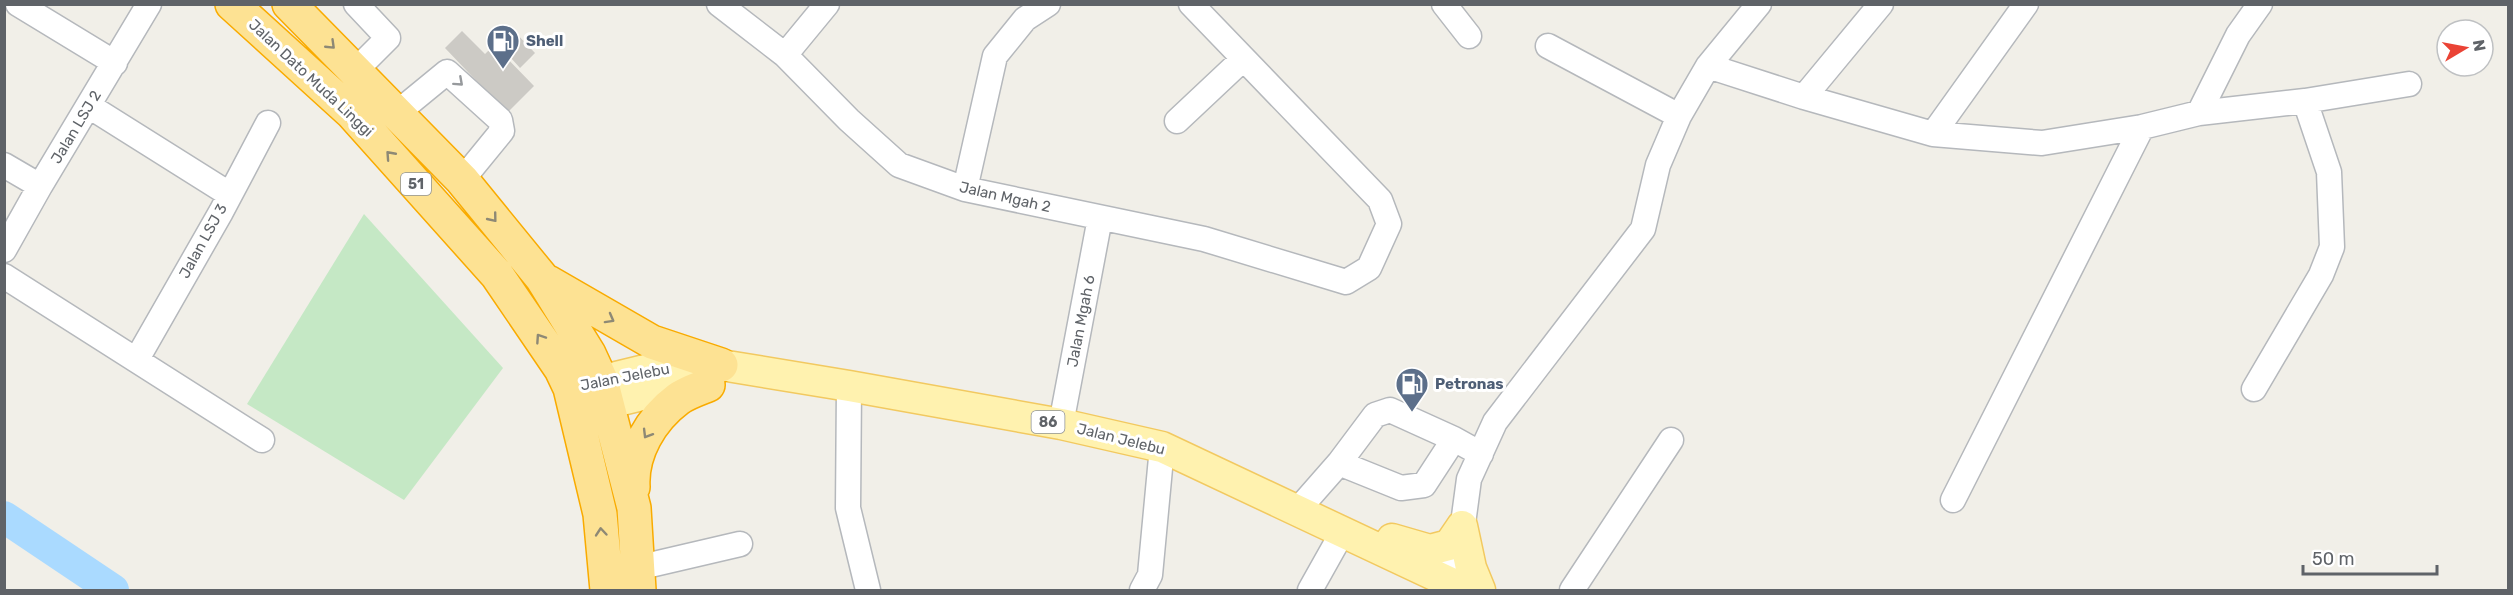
<svg xmlns="http://www.w3.org/2000/svg" width="2513" height="595" font-family="Rubik,sans-serif">
	<style>
		.green { fill: #c5e8c5 }
		.lines { fill: none; stroke-linecap: round; stroke-linejoin: round }
		.river { stroke: #aadaff; stroke-width: 32 }
		.building { fill: #cccac5 }
		.minor-casing { stroke: #b5b8bc; stroke-width: 27 }
		.major-casing { stroke: #f2c960; stroke-width: 33 }
		.highway-casing { stroke: #f9ab00; stroke-width: 36 }
		.minor { stroke: #fff; stroke-width: 24 }
		.major { stroke: #fff2af; stroke-width: 30 }
		.highway { stroke: #fde293; stroke-width: 33 }
		.oneway { stroke: #8e8975 }
		.oneway2 { stroke: #979a9d }
		.labels { text-anchor: middle; dominant-baseline: central; stroke-width: 6; stroke-linejoin: round; paint-order: stroke }
		.shield { fill: #fff; stroke: #8f9295; stroke-width: 1.5 }
		.shield-label { font-size: 14px; font-weight: bold; fill: #5f6368 }
		.service-label { font-size: 15px; font-weight: bold; fill: #4e5e75; stroke: #fff; text-anchor: start }
		.street-label { font-size: 15px; fill: #5f6368; stroke: #fff }
	</style>
	<rect width="100%" height="100%" fill="#f1efe8"/>
	<path class="green" d="M364 214 503 368 404 500 247 404Z"/>
	<g class="lines">
		<path class="river" d="M4 517 113 590"/>
	</g>
	<path class="building" d="M462 31 485 54 494 45 534 86 507 113 445 48Z
		M514 31 535 53 520 68 499 45Z"/>
	<g class="lines">
		<g class="minor-casing">
			<path id="minor" d="M18 4 115 63
				M356 4 388 38 356 70
				M719 4 785 55 849 120 899 165 965 189 1204 239 1346 282 1369 268 1389 224 1380 200 1191 4
				M1444 4 1469 36
				M1548 46 1679 116
				M785 55 827 4
				M1708 66 1804 97 1933 134 2042 143 2142 127 2199 113 2238 35 2260 4
				M1804 97 1881 4
				M89 106 229 194
				M397 113 447 72 500 120 502 131 462 180
				M2199 113 2305 101 2409 84
				M1177 121 1243 59
				M1933 134 2026 4
				M4 165 40 186
				M965 189 995 56 1025 19 1048 4
				M4 250 40 186 149 4
				M4 276 262 440
				M137 359 221 212 268 123
				M849 386 848 508 868 590
				M2254 389 2321 275 2332 247 2329 172 2305 101
				M1061 424 1100 218
				M1339 463 1401 488 1424 485 1454 439
				M1953 500 2142 127
				M1296 512 1339 463 1375 415 1390 410 1454 439 1481 454
				M637 568 740 544
				M1446 580 1460 546 1469 479 1495 422 1643 229 1658 165 1679 116 1708 66 1759 4
				M1142 590 1150 575 1162 447
				M1310 590 1342 533
				M1572 590 1671 440"/>
		</g>
		<g class="major-casing">
			<path id="major" d="M579 386 657 367 721 365 849 386 1061 424 1162 447 1466 590
				M585 409 671 388 702 385
				M1462 526 1471 568 1480 590
				M1392 539 1430 550 1449 545 1462 526"/>
		</g>
		<g class="highway-casing">
			<path id="highway" d="M232 4 352 113 497 275 561 369 570 388 600 514 607 590
				M289 4 462 180 542 278 589 354 601 380 634 508 639 590
				M548 282 652 342 721 365
				M633 487C631 453 651 419 678 399 686 393 698 389 708 385"/>
		</g>
		<use href="#minor" class="minor"/>
		<use href="#major" class="major"/>
		<use href="#highway" class="highway"/>
	</g>
	<defs><path id="oneway-chevron" d="M-2-3.5L2.5 0L-2 3.5" fill="none" stroke-width="1.6" stroke-linecap="round" stroke-linejoin="round" transform="scale(1.5)"/></defs>
	<g class="oneway">
		<use href="#oneway-chevron" transform="translate(331 45) rotate(44)"/>
		<use href="#oneway-chevron" transform="translate(390 155) rotate(-132)"/>
		<use href="#oneway-chevron" transform="translate(493 218) rotate(51)"/>
		<use href="#oneway-chevron" transform="translate(610 319) rotate(29)"/>
		<use href="#oneway-chevron" transform="translate(540 338) rotate(-124)"/>
		<use href="#oneway-chevron" transform="translate(647 434) rotate(121)"/>
		<use href="#oneway-chevron" transform="translate(601 532) rotate(-95)"/>
	</g>
	<use class="oneway2" href="#oneway-chevron" transform="translate(459 82) rotate(42)"/>
	<defs>
		<g id="fuel-pin" transform="scale(1.725)"><path d="M0 17L-7.5 6A9.5 9.5 0 1 1 7.5 6Z" fill="#5c6f8a" stroke="#fff"/><path d="M-5.5-6h7V0h2V4h1.3V-2.5L3-4.5l.8-.8L6-3V5H2.5V1h-1V6h-7ZM-4.2-4.7v3.2H.2V-4.7Z" fill="#fff"/></g>
	</defs>
	<g fill-rule="evenodd">
		<use href="#fuel-pin" x="503" y="41"/>
		<use href="#fuel-pin" x="1412" y="384"/>
	</g>
	<g class="labels">
		<g class="shield">
			<rect x="401" y="173" width="30" height="22" rx="4.5"/>
			<rect x="1031.5" y="411" width="33" height="22" rx="4.5"/>
		</g>
		<g class="shield-label">
			<text x="416" y="184">51</text>
			<text x="1048" y="422">86</text>
		</g>
		<g class="service-label">
			<text x="526" y="41">Shell</text>
			<text x="1435" y="384">Petronas</text>
		</g>
		<g class="street-label">
			<text transform="translate(311 78) rotate(43)">Jalan Dato Muda Linggi</text>
			<text transform="translate(76 127) rotate(-59)">Jalan LSJ 2</text>
			<text transform="translate(1005 197) rotate(13)">Jalan Mgah 2</text>
			<text transform="translate(203 241) rotate(-61)">Jalan LSJ 3</text>
			<text transform="translate(1081 321) rotate(-79)">Jalan Mgah 6</text>
			<text transform="translate(625 377) rotate(-11)">Jalan Jelebu</text>
			<text transform="translate(1121 439) rotate(14)">Jalan Jelebu</text>
		</g>
	</g>
	<rect width="2513" height="595" fill="none" stroke="#5f6368" stroke-width="12"/>
	<g transform="translate(2465 48) rotate(80)"><circle r="28" fill="#ffffff" stroke="#bfc1c3" stroke-width="1.5"/>
	<path d="M0-4.5L10 22L0 15L-10 22Z" fill="#ea4335"/>
	<text y="-9" font-size="16" font-weight="bold" text-anchor="middle" fill="#5f6368">N</text>
	</g>
	<path d="M2303 565v9h134v-9" fill="none" stroke="#5f6368" stroke-width="3"/>
	<text x="2312" y="565" font-size="18" fill="#5f6368" stroke="#ffffff" stroke-width="4.5" paint-order="stroke">50 m</text>
</svg>
